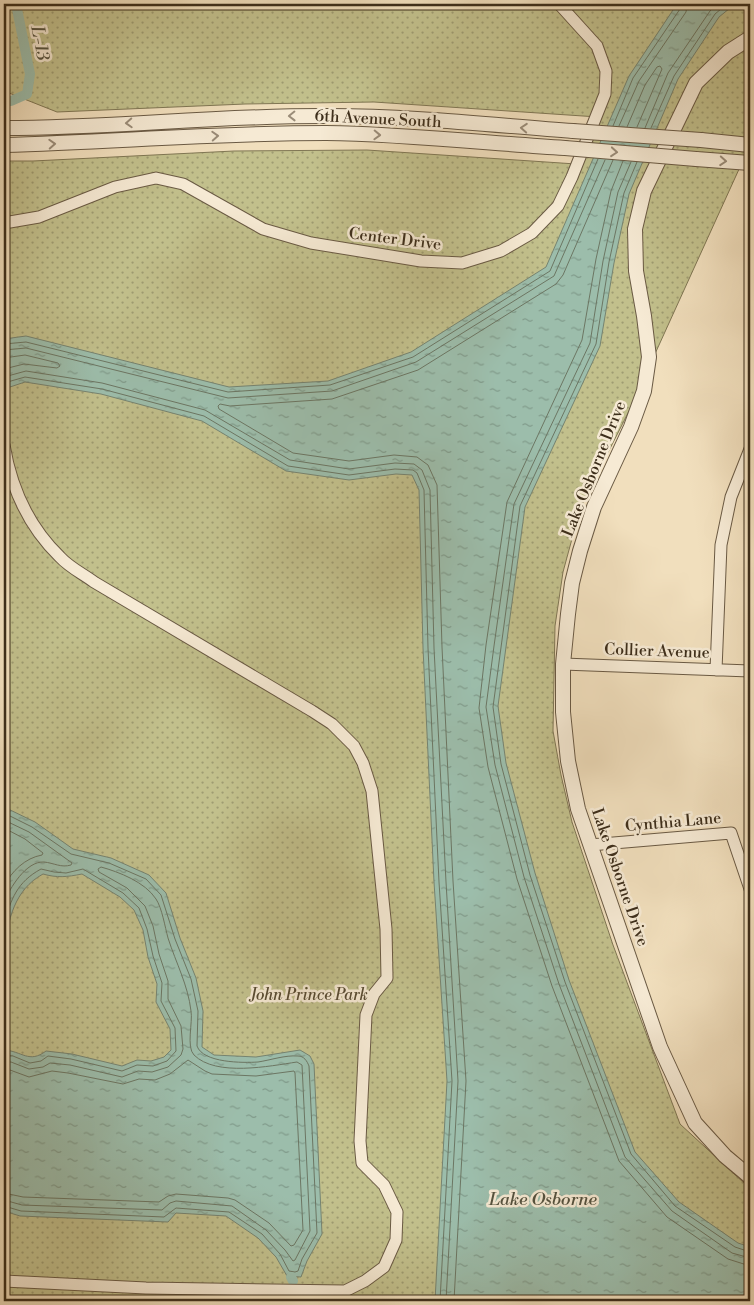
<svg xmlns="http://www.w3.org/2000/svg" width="754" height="1305" font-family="'Libre Bodoni',serif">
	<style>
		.park { fill: url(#park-dots); stroke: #807754 }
		.water { fill: url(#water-ripples); stroke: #768471 }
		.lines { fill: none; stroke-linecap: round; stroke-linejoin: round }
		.shore { stroke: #6c7663; stroke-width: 1 }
		.canal { stroke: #9cbdab; stroke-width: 10 }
		.minor-casing { stroke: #6a5a44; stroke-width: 13 }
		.tertiary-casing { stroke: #6a5a44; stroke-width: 16 }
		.minor { stroke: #f6ead4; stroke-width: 11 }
		.tertiary { stroke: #f6ead4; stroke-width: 14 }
		.tertiary-bridge-casing { stroke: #6a5a44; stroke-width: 16; stroke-linecap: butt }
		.tertiary-bridge { stroke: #f6ead4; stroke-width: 14 }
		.oneway { stroke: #9a8c78 }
		.labels { text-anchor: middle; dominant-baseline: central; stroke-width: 5; stroke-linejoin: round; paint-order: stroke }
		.street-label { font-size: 16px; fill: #3d2e1b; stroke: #f6ead4 }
		.park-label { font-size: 16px; font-style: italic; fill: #584b32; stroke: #f6ead4 }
		.water-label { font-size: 18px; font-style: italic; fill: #55523f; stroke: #f6ead4 }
	</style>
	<defs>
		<pattern id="park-dots" width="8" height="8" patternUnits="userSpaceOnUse" patternTransform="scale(1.25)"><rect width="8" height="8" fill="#c2c08c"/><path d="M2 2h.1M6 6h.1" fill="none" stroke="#9f9c72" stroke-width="1.8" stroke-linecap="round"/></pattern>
		<pattern id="water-ripples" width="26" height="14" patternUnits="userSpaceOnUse" patternTransform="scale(1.25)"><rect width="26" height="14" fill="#9cbdab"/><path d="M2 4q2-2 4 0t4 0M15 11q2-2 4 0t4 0" fill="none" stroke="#809a8a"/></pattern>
	</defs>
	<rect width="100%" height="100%" fill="#f1dfbd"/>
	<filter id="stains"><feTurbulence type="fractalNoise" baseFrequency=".004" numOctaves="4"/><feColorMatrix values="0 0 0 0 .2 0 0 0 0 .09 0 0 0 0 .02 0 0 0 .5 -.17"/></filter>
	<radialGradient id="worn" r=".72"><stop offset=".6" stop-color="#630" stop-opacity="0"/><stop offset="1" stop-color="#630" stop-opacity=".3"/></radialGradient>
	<path class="park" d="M4 4H750V145L629 411 585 498 579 513 563 572 555 626 553 731 561 775 572 822 613 945 680 1124 744 1183 750 1186V1301H4V161H33L234 151 367 150 576 164 598 117 374 102 245 104 57 112 4 91Z"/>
	<path class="water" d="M677 4H735L719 17 678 79 629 194 614 263 600 346 525 507 498 706 506 763 535 873 569 980 635 1152 679 1202 738 1243 750 1247V1301H435L447 1081 434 882 423 648 419 490 412 475 396 474 349 480 286 471 202 421 101 394 25 382 4 389V339L26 336 229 387 328 381 411 352 546 267 629 76Z
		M4 807 35 822 73 849 111 858 149 875 166 893 180 938 196 978 203 1011 202 1047 214 1055 256 1057 300 1050 310 1056 314 1064 322 1234 307 1261 301 1277 287 1276 276 1257 258 1238 226 1216 176 1213 168 1222 20 1216 4 1211V1050C22 1051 29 1064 46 1051L72 1054 122 1066 137 1060 151 1061 164 1057 171 1050 170 1029 156 1002 157 984 148 957 143 930 134 910 120 897 82 874C67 877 57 878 43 874 14 890 8 920 4 951Z"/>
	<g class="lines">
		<path class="shore" d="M613 126 633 78 680 9 681 4
			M619 126 639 81 686 12 687 4
			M627 127 645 85 657 67 660 66 662 69 637 127
			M645 128 668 73 710 11 717 4
			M651 128 674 76 715 14 727 4
			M623 161 611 191 596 259 582 340 507 502 486 645 479 708 488 767 517 879 552 986 619 1161 667 1217 728 1259 750 1266
			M631 162 618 192 603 261 590 343 514 504 494 646 486 707 495 765 524 877 559 984 625 1157 672 1211 732 1253 750 1258
			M637 162 624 193 609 262 596 344 520 506 493 707 501 764 530 875 565 982 631 1154 675 1206 735 1247 750 1252
			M4 344 26 342 228 392 330 385 413 357 550 271 598 159
			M4 350 26 348 228 398 332 391 416 362 554 276 605 160
			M4 358 25 355 58 363 60 366 57 368 24 364 4 369
			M4 377 26 371 102 383 205 410 290 460 349 469 395 463 414 464 422 470 430 490 434 648 446 882 458 1081 446 1301
			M4 383 25 377 102 389 204 416 288 466 349 475 395 469 413 470 417 473 424 490 428 648 439 882 452 1081 440 1301
			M4 813 32 827 71 854 109 863 146 879 161 895 175 939 191 979 198 1011 197 1046C203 1063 243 1063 258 1062 271 1060 285 1055 298 1056 304 1056 307 1061 309 1066L317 1233 302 1259 298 1271 295 1272 289 1271 280 1254 262 1234 229 1212 176 1208 164 1217 21 1211 4 1206
			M4 820 29 832 72 863 71 865C61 868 54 863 44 862 26 861 10 888 4 902
			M4 828 25 839 43 853 42 855C25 858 12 871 4 886
			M4 924C11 899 17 882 41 869L54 872 66 873 83 869 123 893 139 908 147 929 153 956 162 983 161 1001 175 1028 176 1051 167 1061 153 1066 137 1065 122 1071 71 1059 48 1056 41 1061 30 1063 13 1056 4 1055
			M4 1062H11L29 1069 43 1067 50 1063 70 1065 122 1077 138 1071 152 1072 168 1067 181 1055 183 1049 181 1026 168 999V981L159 954 153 926 145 906 127 888 99 872 98 869 101 867C119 872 145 882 156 899 162 908 165 927 168 938 176 963 188 985 191 1011 193 1022 186 1047 194 1055 216 1077 270 1066 297 1062L302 1065 310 1231 295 1260 293 1261 285 1250 266 1230 232 1206 176 1201 170 1203 162 1210 22 1205 4 1200
			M4 1069 10 1070 29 1077 52 1071 68 1073 123 1084 139 1079 155 1080 170 1074 188 1060 205 1071 212 1074 256 1076 294 1071 295 1073 303 1230 294 1245 291 1246 269 1223 235 1200 228 1198 176 1194 168 1196 159 1202 23 1197 4 1193
			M454 1301 466 1081 453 881 442 647 437 485 428 465 417 457 394 455 349 461 293 453 219 409 218 406 220 404 230 406 332 399 418 370 556 284 563 275 613 160"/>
		<path class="canal" d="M4 101H11L27 94 30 74 16 4
			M291 1277 293 1281
			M304 1301V1298"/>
		<g class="minor-casing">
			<path id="minor" d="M4 223 39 217 115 187 156 178 183 184 263 229 311 243 421 261 462 263 501 251 532 233 558 206 572 177 605 94 606 71 597 46 559 4
				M4 445C11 487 29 527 60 557 69 567 83 574 94 582L312 711 332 724 354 746 363 763 372 791 386 929 387 978 374 994 366 1015 360 1141 362 1163 384 1185 397 1212 396 1240 384 1267 365 1281 345 1291 146 1288 4 1281
				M563 664 750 671
				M716 670 721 545 731 497 750 449
				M590 845 731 833 750 889"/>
		</g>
		<g class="tertiary-casing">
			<path id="tertiary" d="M750 38 728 52 696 83 644 191 635 229 636 271 644 316 649 357 644 391 631 427 594 507 580 551 572 583 568 614 563 664V712L568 761 578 809 660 1047 695 1123 725 1156 750 1177
				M4 128C113 128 221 115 330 116 411 116 492 125 573 131
				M701 140 750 145
				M4 145C111 142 219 133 326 133 406 134 486 143 565 148
				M696 159 750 163"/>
		</g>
		<use href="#minor" class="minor"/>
		<use href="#tertiary" class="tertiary"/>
		<g class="tertiary-bridge-casing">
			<path id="tertiary-bridge" d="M573 131 701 140
				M565 148 696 159"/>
		</g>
		<use href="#tertiary-bridge" class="tertiary-bridge"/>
	</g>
	<defs><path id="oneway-chevron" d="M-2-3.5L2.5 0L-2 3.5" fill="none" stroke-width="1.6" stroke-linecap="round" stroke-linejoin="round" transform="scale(1.25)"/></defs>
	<g class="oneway">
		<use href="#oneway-chevron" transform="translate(292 116) rotate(179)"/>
		<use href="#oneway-chevron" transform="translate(129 123) rotate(177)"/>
		<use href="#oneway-chevron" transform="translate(524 128) rotate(-176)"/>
		<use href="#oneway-chevron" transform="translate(377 135) rotate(2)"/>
		<use href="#oneway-chevron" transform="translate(215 136) rotate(-3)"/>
		<use href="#oneway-chevron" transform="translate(52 144) rotate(-3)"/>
		<use href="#oneway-chevron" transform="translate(614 152) rotate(5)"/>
		<use href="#oneway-chevron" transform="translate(723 161) rotate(4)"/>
	</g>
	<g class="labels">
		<g class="street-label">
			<text transform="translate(378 119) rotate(3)">6th Avenue South</text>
			<text transform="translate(395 239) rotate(7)">Center Drive</text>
			<text transform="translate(594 469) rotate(-68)">Lake Osborne Drive</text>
			<text transform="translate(657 651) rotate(2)">Collier Avenue</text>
			<text transform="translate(673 822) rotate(-5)">Cynthia Lane</text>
			<text transform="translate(620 877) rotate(71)">Lake Osborne Drive</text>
		</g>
		<g class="park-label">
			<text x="309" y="995">John Prince Park</text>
		</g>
		<g class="water-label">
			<text transform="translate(40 43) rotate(79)">L-13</text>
			<text x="543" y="1199">Lake Osborne</text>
		</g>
	</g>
	<rect width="754" height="1305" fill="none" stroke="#f1dfbd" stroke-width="20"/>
	<rect x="5" y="5" width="744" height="1295" fill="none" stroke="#3d2e1b" stroke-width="2.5"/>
	<rect x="10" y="10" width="734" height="1285" fill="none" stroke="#3d2e1b"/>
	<rect width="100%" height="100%" filter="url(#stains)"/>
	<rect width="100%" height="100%" fill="url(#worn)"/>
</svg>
